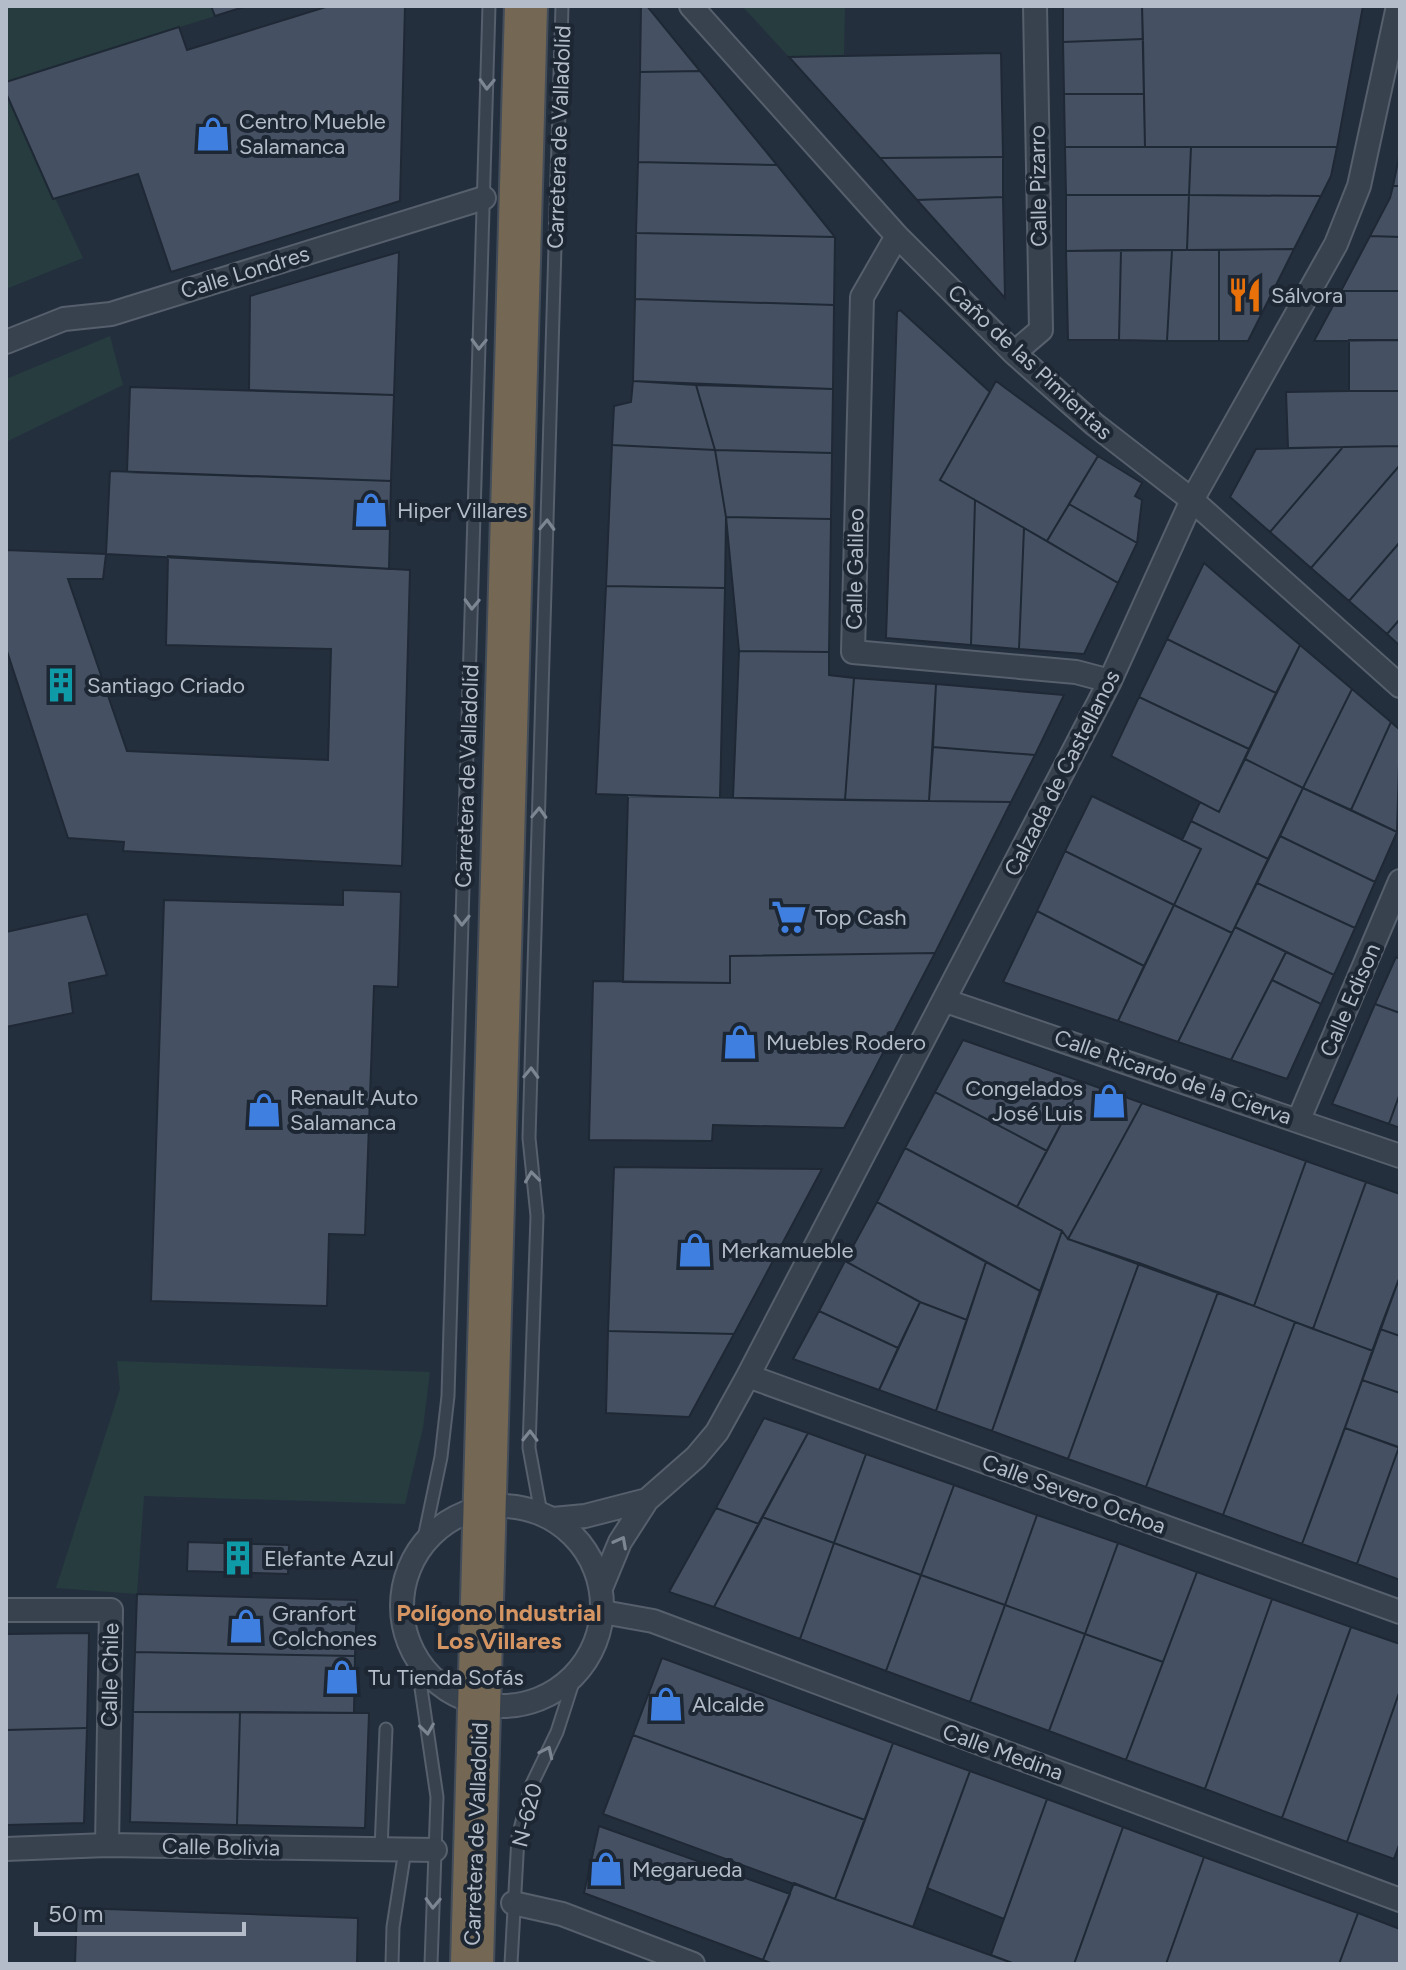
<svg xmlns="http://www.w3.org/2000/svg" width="1406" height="1970" font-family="Figtree,sans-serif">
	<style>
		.green { fill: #263c3f }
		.building { fill: #455162; stroke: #1f2835; stroke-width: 2 }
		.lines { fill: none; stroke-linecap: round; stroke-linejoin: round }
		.lane-casing { stroke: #565f6c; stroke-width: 15 }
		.street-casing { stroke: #565f6c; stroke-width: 26 }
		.highway-casing { stroke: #434c59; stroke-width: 46 }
		.lane { stroke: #38414e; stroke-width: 11 }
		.street { stroke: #38414e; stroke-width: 22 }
		.highway { stroke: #746855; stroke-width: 42 }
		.oneway { stroke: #7c8592 }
		.labels { text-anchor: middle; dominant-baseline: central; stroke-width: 8; stroke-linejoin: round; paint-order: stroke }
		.poi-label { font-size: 22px; fill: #b4bcc9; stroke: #1d2633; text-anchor: start }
		.street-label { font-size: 22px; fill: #b4bcc9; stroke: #1d2633 }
		.neighbourhood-label { font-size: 24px; font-weight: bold; fill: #d59563; stroke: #1d2633 }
	</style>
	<rect width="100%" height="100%" fill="#242f3e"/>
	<path class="green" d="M6 6H211L215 16 6 82Z
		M742 6H845L844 56 789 57Z
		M6 93 83 258 6 289Z
		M110 336 123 385 6 442V379Z
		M117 1361 430 1372 423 1428 405 1504 144 1496 137 1594 56 1588 120 1389Z"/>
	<path class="building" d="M211 6H247L215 16Z
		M329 6H405L400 201 171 272 138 174 53 199 6 93V82L179 27 187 50Z
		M641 6H647L700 71 640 72Z
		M1063 6H1142L1143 39 1063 42Z
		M1142 6H1363L1337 147H1145Z
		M1143 39 1144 94H1064L1063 42Z
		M1001 53 1003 157 880 158 789 57Z
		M700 71 777 165 638 162 640 72Z
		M1064 94H1144L1145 147H1065Z
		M1065 147H1191L1189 195H1066Z
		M1191 147H1337L1331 176 1321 196 1189 195Z
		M1400 152V186H1393Z
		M1003 157V197L917 200 880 158Z
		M638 162 777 165 835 237 636 233Z
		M1393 186H1400V237L1370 236 1390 198Z
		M1066 195H1189L1187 250 1066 251Z
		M1189 195 1321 196 1294 249 1187 250Z
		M1003 197 1005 298 917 200Z
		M636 233 835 237 834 305 635 299Z
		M1370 236 1400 237V291H1341Z
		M1294 249 1248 341H1219V250Z
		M1121 250 1119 340H1068L1066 251Z
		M1121 250H1172L1167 341 1119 340Z
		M1172 250H1219V341H1167Z
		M399 252 394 395 249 390 250 296Z
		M1341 291H1400V340L1314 341Z
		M635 299 834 305 833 389 633 381Z
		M900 310 990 392 940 480 975 500 971 645 886 638 897 312Z
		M1349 340H1400V391H1349Z
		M633 381 696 385 715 450 612 445 614 406 631 402Z
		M996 381 1098 456 1047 541 940 480Z
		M696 385 833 389 832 453 715 450Z
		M130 387 394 395 391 481 127 472Z
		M1349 391H1400V446L1288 448 1286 392Z
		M612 445 715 450 726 517 725 588 606 586Z
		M1400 446V465L1311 568 1270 532 1343 447Z
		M1343 447 1270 532 1230 497 1256 449Z
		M715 450 832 453 831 519 726 517Z
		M1098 456 1142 483 1135 496 1142 500 1137 543 1069 504Z
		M1400 465V542L1349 601 1311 568Z
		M110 471 391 481 389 569 106 554Z
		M975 500 1024 528 1019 649 971 645Z
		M1069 504 1137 543 1118 583 1047 541Z
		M726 517 831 519 829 652 739 651Z
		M1024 528 1118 583 1084 654 1019 649Z
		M1400 542V619L1387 634 1349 601Z
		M6 550 106 554 103 579H68L127 751 328 760 331 649 166 645 168 556 410 570 402 866 123 851 124 842 68 838 6 648Z
		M1204 563 1300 645 1276 693 1167 639Z
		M606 586 725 588 720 798 596 794Z
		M1400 619V646L1387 634Z
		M1167 639 1276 693 1249 749 1139 697Z
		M1300 645 1352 689 1303 788 1245 759Z
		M739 651 829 652V675L854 678 845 800 733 798Z
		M854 678 936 684 929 801 845 800Z
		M936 684 1064 695 1035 755 933 747Z
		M1352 689 1391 722 1351 810 1303 788Z
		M1139 697 1249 749 1219 812 1111 756Z
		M1391 722 1400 730 1397 832 1351 810Z
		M933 747 1035 755 1011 802 929 801Z
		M1245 759 1303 788 1268 859 1191 821 1200 802 1219 812Z
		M1303 788 1397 832 1375 882 1280 836Z
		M628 796 929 801 1011 802 935 953 730 956V983L623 982Z
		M1092 796 1201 849 1174 905 1065 851Z
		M1191 821 1268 859 1232 933 1174 905 1201 849 1182 840Z
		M1280 836 1375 882 1355 928 1257 883Z
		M1065 851 1174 905 1144 966 1037 911Z
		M1257 883 1355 928 1334 975 1235 927Z
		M343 890 401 892 398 987 374 986 365 1235 329 1234 327 1306 151 1301 164 900 343 905Z
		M1174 905 1232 933 1178 1042 1118 1021Z
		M1037 911 1144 966 1118 1021 1003 982Z
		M87 914 107 975 69 983 73 1013 6 1027V932Z
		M1235 927 1286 952 1231 1060 1178 1042Z
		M1286 952 1334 975 1321 1004 1272 980Z
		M935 953 844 1128 713 1125 712 1141 589 1140 593 981 730 983V956Z
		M1396 957 1400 959V1013L1375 1004Z
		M1272 980 1321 1004 1287 1079 1231 1060Z
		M1375 1004 1400 1013V1093L1389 1124 1332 1104Z
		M963 1040 1083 1082 1047 1151 935 1092Z
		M1083 1082 1142 1103 1068 1239 1062 1231 1017 1207Z
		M935 1092 1047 1151 1017 1207 905 1148Z
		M1400 1093V1128L1389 1124Z
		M1142 1103 1306 1161 1254 1306 1068 1239Z
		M905 1148 1062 1231 1040 1291 877 1202Z
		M1306 1161 1366 1182 1313 1329 1254 1306Z
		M614 1167 822 1169 734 1334 608 1331Z
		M1366 1182 1400 1194V1276L1373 1351 1313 1329Z
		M877 1202 986 1262 967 1320 920 1302 845 1261Z
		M1062 1231 1068 1239 1139 1263 1068 1459 992 1431Z
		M845 1261 920 1302 898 1348 819 1311Z
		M986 1262 1040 1291 992 1431 936 1411Z
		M1139 1263 1218 1292 1146 1487 1068 1459Z
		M1400 1276V1336L1380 1329Z
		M1218 1292 1295 1322 1223 1515 1146 1487Z
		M920 1302 967 1320 936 1411 879 1390Z
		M819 1311 898 1348 879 1390 793 1359Z
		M1295 1322 1373 1351 1302 1544 1223 1515Z
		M1380 1329 1400 1336V1393L1362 1380Z
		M608 1331 734 1334 689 1417 606 1413Z
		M1362 1380 1400 1393V1448L1345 1428Z
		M764 1418 808 1433 759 1524 716 1508Z
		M1345 1428 1399 1447 1357 1564 1302 1544Z
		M808 1433 866 1454 834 1543 762 1517Z
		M1399 1447 1400 1448V1580L1357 1564Z
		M866 1454 954 1485 921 1575 834 1543Z
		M954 1485 1037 1515 1005 1605 921 1575Z
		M716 1508 759 1524 714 1607 669 1592Z
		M1037 1515 1118 1543 1085 1634 1005 1605Z
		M762 1517 834 1543 800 1639 714 1607Z
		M188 1542 289 1545 288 1574 187 1571Z
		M834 1543 921 1575 886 1671 800 1639Z
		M1118 1543 1197 1572 1163 1662 1085 1634Z
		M1197 1572 1272 1599 1205 1789 1126 1760Z
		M921 1575 1005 1605 970 1702 886 1671Z
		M137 1594 357 1600 355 1656 135 1652Z
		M1272 1599 1351 1627 1282 1818 1205 1789Z
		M1005 1605 1085 1634 1049 1731 970 1702Z
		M1351 1627 1400 1644V1690L1347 1842 1282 1818Z
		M89 1633 87 1728 6 1730V1634Z
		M1085 1634 1163 1662 1126 1760 1049 1731Z
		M135 1652 355 1656 354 1713 133 1712Z
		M662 1658 893 1743 865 1820 633 1735Z
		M1400 1690V1842L1394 1859 1347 1842Z
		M133 1712H240L237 1825 130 1822Z
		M240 1712 369 1713 365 1828 237 1825Z
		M87 1728 84 1823 6 1825V1730Z
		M633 1735 865 1820 835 1899 603 1814Z
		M893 1743 970 1771 913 1927 835 1899Z
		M970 1771 1047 1799 1004 1919 927 1888Z
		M1047 1799 1123 1827 1074 1964H1015L991 1955Z
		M599 1826 790 1894 763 1960 584 1893Z
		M1123 1827 1204 1857 1166 1964H1074Z
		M1204 1857 1358 1913 1339 1964H1166Z
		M794 1883 835 1899 1015 1964H773L763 1960Z
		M77 1908 358 1918 357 1964H75Z
		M1358 1913 1400 1929V1964H1339Z"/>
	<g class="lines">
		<g class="lane-casing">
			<path id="lane" d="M541 1513 529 1448 537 1216 529 1138 562 6
				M423 1543 441 1457 448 1396 489 6
				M417 1661 437 1797 431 1964
				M381 1849 386 1729
				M392 1964 393 1927 405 1850
				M511 1964 518 1837 531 1786 557 1732 576 1673"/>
		</g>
		<g class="street-casing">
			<path id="street" d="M691 6 897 236 1014 353 1094 424 1192 500 1400 686
				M897 236 862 297 853 652 1076 672 1110 681
				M6 342 64 319 111 314 484 198
				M1014 353 1041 330 1035 6
				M946 1001 1400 1156
				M1299 1119 1400 881
				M748 1376 1400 1612
				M402 1606a100 100 0 1 1 200 0a100 100 0 1 1-200 0Z
				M553 1519 585 1516 647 1500
				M601 1588 620 1542 647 1500 696 1457 717 1432 748 1376 1110 681 1192 500 1336 244 1359 186 1398 6
				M6 1610H111L107 1845
				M603 1612 653 1621 1400 1900
				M6 1849 107 1845 435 1850
				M513 1903 562 1914 693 1964"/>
		</g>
		<g class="highway-casing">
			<path id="highway" d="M472 1964 526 6"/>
		</g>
		<use href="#lane" class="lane"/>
		<use href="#street" class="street"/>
		<use href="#highway" class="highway"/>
	</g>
	<defs><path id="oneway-chevron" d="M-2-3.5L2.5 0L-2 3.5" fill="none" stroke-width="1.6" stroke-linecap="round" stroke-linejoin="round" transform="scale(2)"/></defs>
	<g class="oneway">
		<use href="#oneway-chevron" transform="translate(487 84) rotate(92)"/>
		<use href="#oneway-chevron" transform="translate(479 344) rotate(92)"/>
		<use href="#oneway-chevron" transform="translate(547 525) rotate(-88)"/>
		<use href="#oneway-chevron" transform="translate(472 604) rotate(92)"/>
		<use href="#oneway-chevron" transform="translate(539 813) rotate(-88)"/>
		<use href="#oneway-chevron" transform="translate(462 920) rotate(91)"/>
		<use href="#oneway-chevron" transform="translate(531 1073) rotate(-88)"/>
		<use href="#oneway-chevron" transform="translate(532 1177) rotate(-97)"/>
		<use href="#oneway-chevron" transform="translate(530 1436) rotate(-89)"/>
		<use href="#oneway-chevron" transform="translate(621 1542) rotate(-62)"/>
		<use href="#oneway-chevron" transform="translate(427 1729) rotate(82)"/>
		<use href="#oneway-chevron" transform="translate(547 1752) rotate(-65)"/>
		<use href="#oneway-chevron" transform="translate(433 1903) rotate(92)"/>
	</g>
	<defs>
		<g id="shop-bare" transform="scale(2.76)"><path d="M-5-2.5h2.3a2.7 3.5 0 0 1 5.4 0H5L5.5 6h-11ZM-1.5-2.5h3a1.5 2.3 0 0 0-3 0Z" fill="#3f7fe0" stroke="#1d2633" stroke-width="2.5" paint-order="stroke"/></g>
		<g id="restaurant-bare" transform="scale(2.76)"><path d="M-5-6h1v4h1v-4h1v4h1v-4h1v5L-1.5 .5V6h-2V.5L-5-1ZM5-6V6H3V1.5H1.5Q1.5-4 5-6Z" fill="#e8710a" stroke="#1d2633" stroke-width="2.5" paint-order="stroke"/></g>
		<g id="building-bare" transform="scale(2.76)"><path d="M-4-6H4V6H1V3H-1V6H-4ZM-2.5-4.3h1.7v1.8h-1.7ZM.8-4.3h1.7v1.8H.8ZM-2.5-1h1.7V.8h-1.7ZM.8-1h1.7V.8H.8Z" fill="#0f9aa8" stroke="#1d2633" stroke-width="2.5" paint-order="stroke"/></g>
		<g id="supermarket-bare" transform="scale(2.76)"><path d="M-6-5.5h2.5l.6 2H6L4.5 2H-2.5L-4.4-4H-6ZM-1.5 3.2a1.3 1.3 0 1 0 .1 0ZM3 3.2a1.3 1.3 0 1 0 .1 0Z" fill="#3f7fe0" stroke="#1d2633" stroke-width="2.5" paint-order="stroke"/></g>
	</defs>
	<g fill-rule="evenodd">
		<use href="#shop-bare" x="213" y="134"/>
		<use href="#restaurant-bare" x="1245" y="295"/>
		<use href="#shop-bare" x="371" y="510"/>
		<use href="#building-bare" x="61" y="685"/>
		<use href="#supermarket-bare" x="789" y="917"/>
		<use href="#shop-bare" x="740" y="1042"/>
		<use href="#shop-bare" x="1109" y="1101"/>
		<use href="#shop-bare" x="264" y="1110"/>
		<use href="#shop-bare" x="695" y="1250"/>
		<use href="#building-bare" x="238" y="1558"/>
		<use href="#shop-bare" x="246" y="1626"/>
		<use href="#shop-bare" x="342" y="1677"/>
		<use href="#shop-bare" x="666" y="1704"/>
		<use href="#shop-bare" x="606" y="1869"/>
	</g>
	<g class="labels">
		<g class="poi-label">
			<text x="239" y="121">Centro Mueble<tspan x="239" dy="25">Salamanca</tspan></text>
			<text x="1271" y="295">Sálvora</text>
			<text x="397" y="510">Hiper Villares</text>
			<text x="87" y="685">Santiago Criado</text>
			<text x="815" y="917">Top Cash</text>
			<text x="766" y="1042">Muebles Rodero</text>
			<text x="1083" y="1088" text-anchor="end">Congelados<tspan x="1083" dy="25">José Luis</tspan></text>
			<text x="290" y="1097">Renault Auto<tspan x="290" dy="25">Salamanca</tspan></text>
			<text x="721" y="1250">Merkamueble</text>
			<text x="264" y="1558">Elefante Azul</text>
			<text x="272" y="1613">Granfort<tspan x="272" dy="25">Colchones</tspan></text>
			<text x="368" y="1677">Tu Tienda Sofás</text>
			<text x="692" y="1704">Alcalde</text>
			<text x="632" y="1869">Megarueda</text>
		</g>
		<g class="street-label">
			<text transform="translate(559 137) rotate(-88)">Carretera de Valladolid</text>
			<text transform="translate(1038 186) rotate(-91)">Calle Pizarro</text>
			<text transform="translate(245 272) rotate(-17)">Calle Londres</text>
			<text transform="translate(1030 362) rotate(43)">Caño de las Pimientas</text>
			<text transform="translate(855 569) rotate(-89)">Calle Galileo</text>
			<text transform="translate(1062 773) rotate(-63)">Calzada de Castellanos</text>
			<text transform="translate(467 776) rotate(-88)">Carretera de Valladolid</text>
			<text transform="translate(1350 1000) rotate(-67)">Calle Edison</text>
			<text transform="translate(1173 1077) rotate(19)">Calle Ricardo de la Cierva</text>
			<text transform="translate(1074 1494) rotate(20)">Calle Severo Ochoa</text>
			<text transform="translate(110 1675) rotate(-89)">Calle Chile</text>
			<text transform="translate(1003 1752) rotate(20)">Calle Medina</text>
			<text transform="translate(527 1815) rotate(-76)">N-620</text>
			<text transform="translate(476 1834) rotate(-88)">Carretera de Valladolid</text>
			<text transform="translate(221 1847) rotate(1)">Calle Bolivia</text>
		</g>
		<g class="neighbourhood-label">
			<text x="499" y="1612">Polígono Industrial<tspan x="499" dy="28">Los Villares</tspan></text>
		</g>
	</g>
	<rect width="1406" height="1970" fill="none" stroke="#b4bcc9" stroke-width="16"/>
	<path d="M36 1922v12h208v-12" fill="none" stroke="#b4bcc9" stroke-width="4"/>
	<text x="48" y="1922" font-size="24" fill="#b4bcc9" stroke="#1d2633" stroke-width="6" paint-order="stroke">50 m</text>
</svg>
